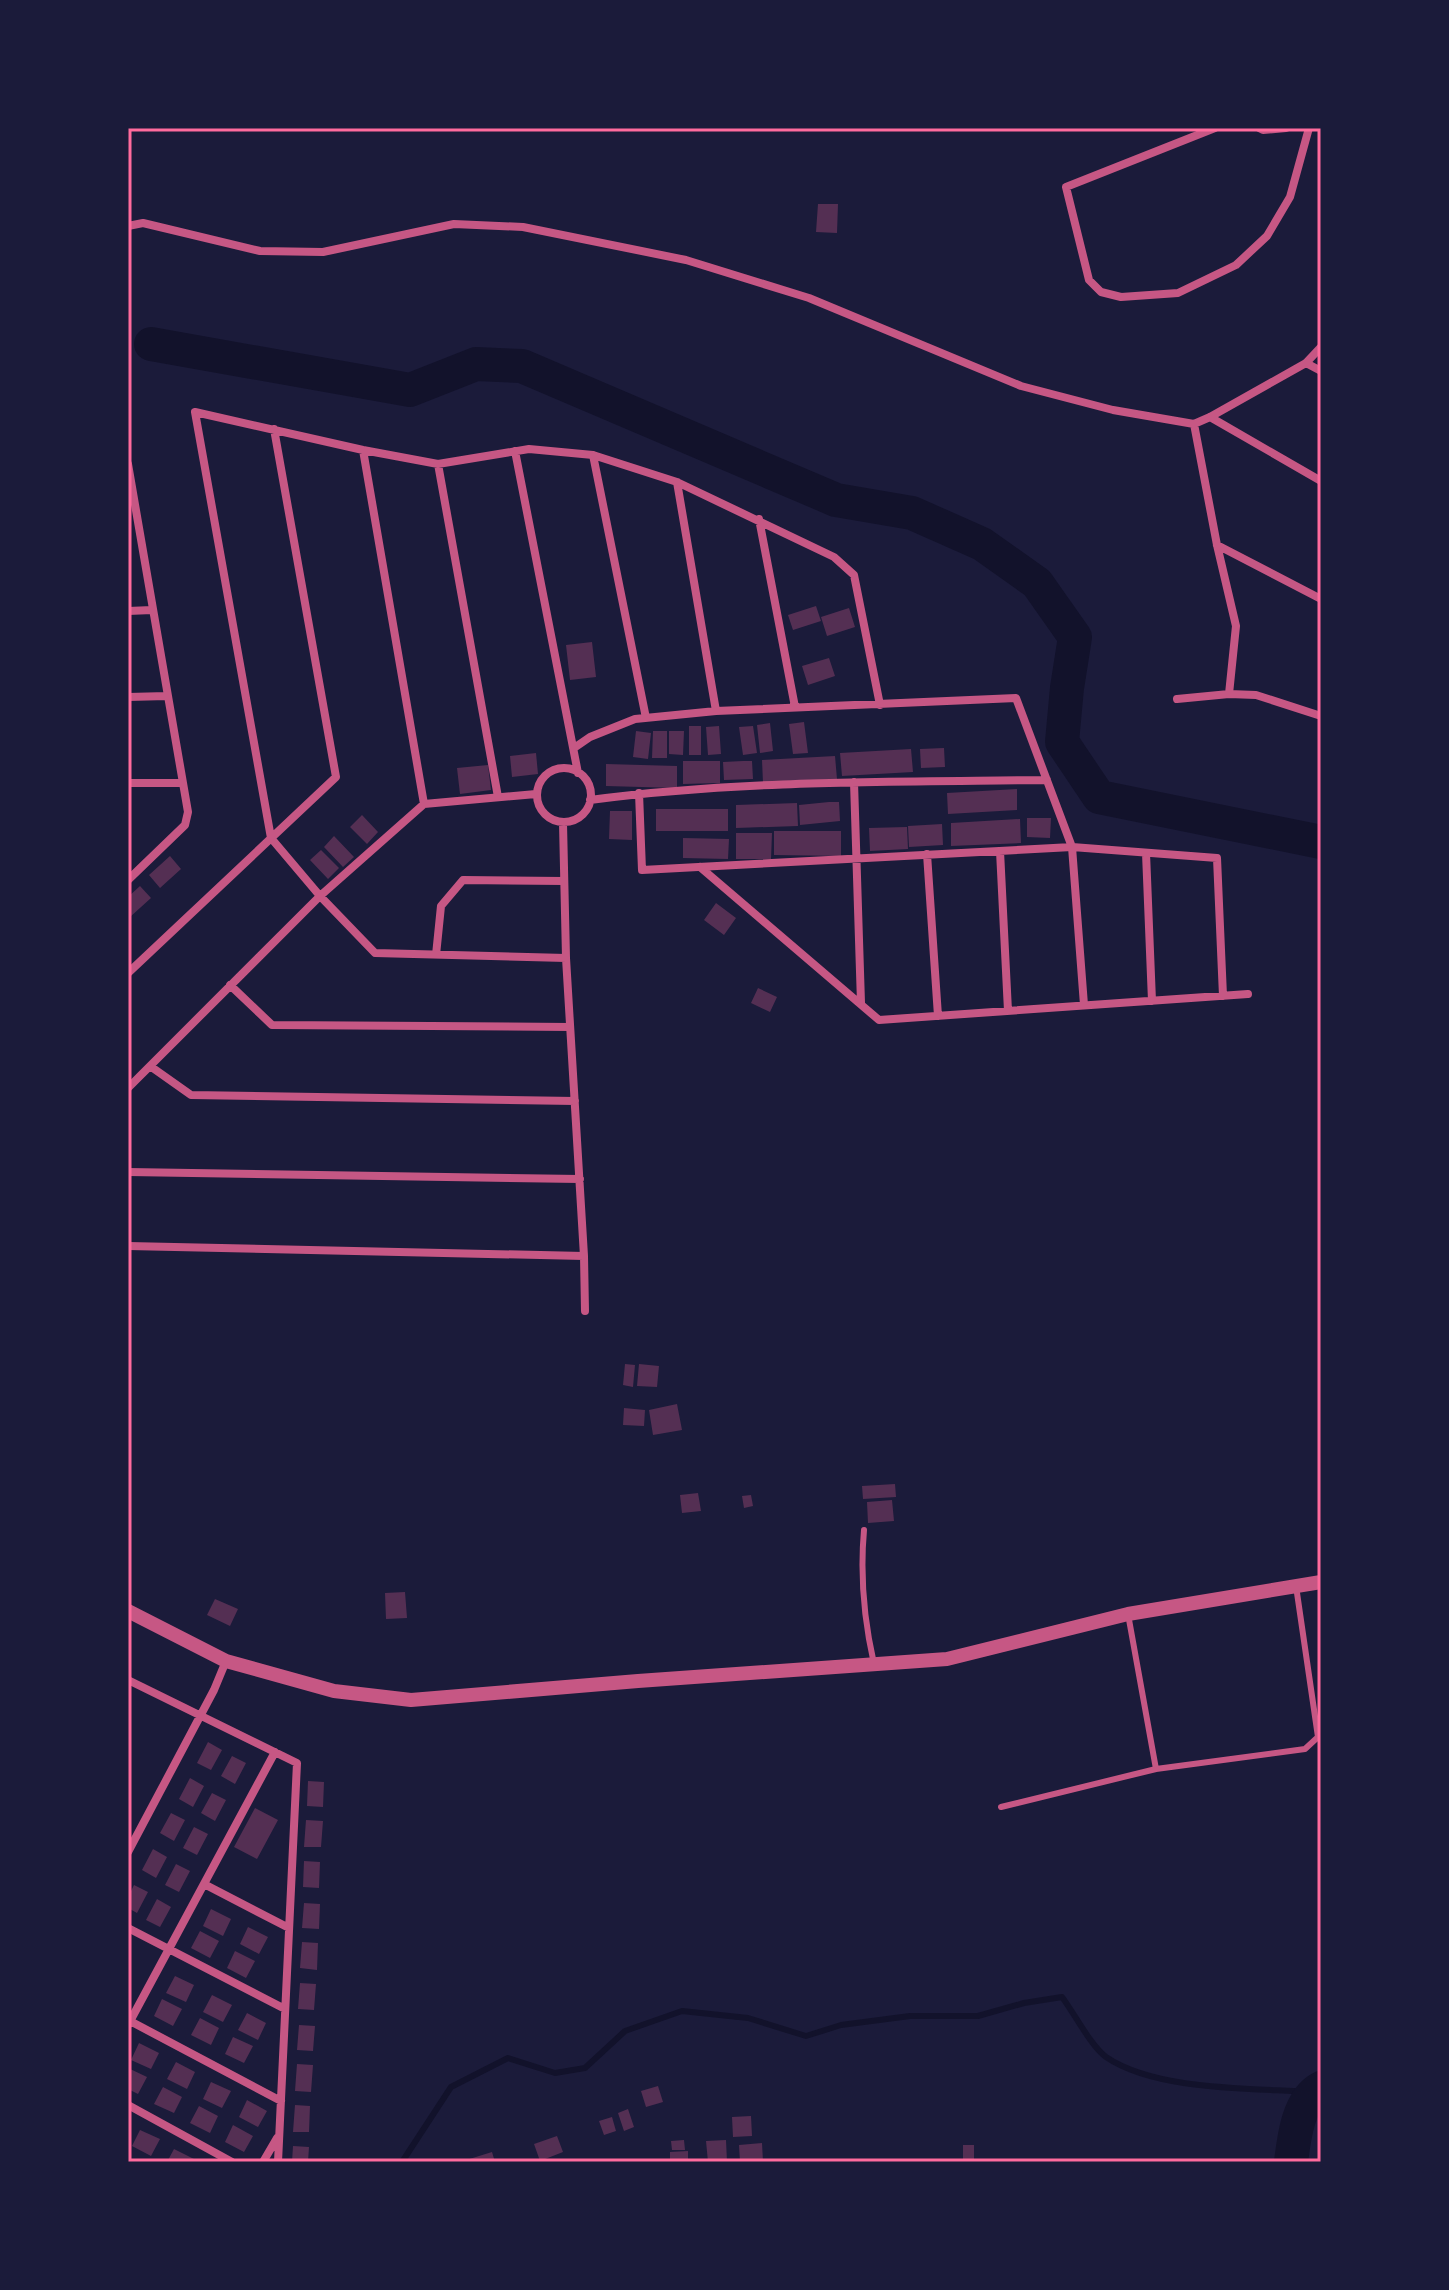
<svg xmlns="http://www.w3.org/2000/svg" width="1449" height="2290" font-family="'Golos Text',sans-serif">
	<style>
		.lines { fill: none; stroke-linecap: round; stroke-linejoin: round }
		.stream { stroke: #12122b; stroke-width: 6 }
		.river { stroke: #12122b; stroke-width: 34 }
		.building { fill: #542f53 }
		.service { stroke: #c65784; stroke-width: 6 }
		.minor { stroke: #c65784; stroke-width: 8 }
		.tertiary { stroke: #c65784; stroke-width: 14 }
		.neatline { fill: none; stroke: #ff6b9d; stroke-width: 3 }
	</style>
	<rect width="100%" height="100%" fill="#1b1b3a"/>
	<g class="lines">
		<path class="stream" d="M402 2162 451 2087 508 2058 555 2073 585 2068 625 2031 682 2011 748 2018 806 2036 841 2025 910 2016H978L1024 2003 1062 1997C1074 2013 1091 2046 1106 2057 1156 2091 1252 2088 1312 2092"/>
		<path class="river" d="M151 344 410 390 476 364 522 366 836 500 912 513 982 544 1037 583 1075 637 1067 688 1062 742 1099 797 1321 842
			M1291 2162C1294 2138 1298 2100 1321 2088"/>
	</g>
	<path class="building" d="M818 204H838L837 233 816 232Z
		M816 606 821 621 793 630 788 615Z
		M849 608 855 627 827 636 821 617Z
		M592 642 596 677 570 680 566 645Z
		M829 658 835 676 808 685 802 666Z
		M804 722 808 753 793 754 789 724Z
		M770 723 773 751 760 753 757 725Z
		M689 726H701V755H689Z
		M719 726 721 754 708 755 706 727Z
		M753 726 757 753 743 755 739 727Z
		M636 731 651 733 648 759 633 757Z
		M653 731H667V758H652Z
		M669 731H684L683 755 669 754Z
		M944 748 945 767 921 768 920 749Z
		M911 749 913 772 842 776 840 753Z
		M536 753 538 774 512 777 510 756Z
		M835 756 837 779 763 783 762 760Z
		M683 761H720V783L683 784Z
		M743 761H752L753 779 724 780 723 762Z
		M606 764 677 766V788L606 786Z
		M488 765 491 790 460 794 457 768Z
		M1017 789V810L948 814 947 793Z
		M829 802H839L840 821 800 825 799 805Z
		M797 803 798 826 736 828V805Z
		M656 809H728V831H656Z
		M610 811H632V840L609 839Z
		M362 815 378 832 367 844 350 827Z
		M1027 818H1051L1050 838 1027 837Z
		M1020 819 1021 843 951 846V823Z
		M942 824 943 845 909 847 908 826Z
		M907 827 908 849 870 851 869 828Z
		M774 831H841V856L774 855Z
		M736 833H772L771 859H736Z
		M334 836 354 857 343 867 324 847Z
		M683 838 729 839 728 859 683 858Z
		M321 850 339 868 328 879 310 860Z
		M170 856 181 869 160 888 149 875Z
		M140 886 151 898 130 917 128 915V897Z
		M716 903 736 918 724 935 704 920Z
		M758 988 777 997 770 1012 751 1003Z
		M625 1364 635 1365 633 1387 623 1385Z
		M639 1364 659 1366 657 1387 637 1386Z
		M677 1404 682 1430 653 1435 649 1410Z
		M624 1408 645 1410 644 1426 623 1425Z
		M895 1484 896 1497 863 1499 862 1486Z
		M698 1493 701 1511 682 1513 680 1495Z
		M751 1495 753 1506 744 1508 742 1496Z
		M892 1500 894 1521 868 1523 867 1502Z
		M405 1592 407 1618 386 1619 385 1593Z
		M215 1599 238 1609 230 1626 207 1615Z
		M208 1742 222 1750 211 1770 197 1763Z
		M232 1756 246 1763 235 1784 221 1776Z
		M190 1778 204 1786 193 1807 179 1799Z
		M308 1781 324 1782 323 1807 307 1806Z
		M212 1793 226 1800 215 1821 201 1813Z
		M255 1808 278 1820 257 1859 234 1847Z
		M171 1813 185 1820 174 1841 160 1833Z
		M306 1820 323 1821 321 1847H304Z
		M194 1827 208 1834 197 1855 183 1848Z
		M153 1849 167 1857 156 1878 142 1870Z
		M304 1861 320 1862 319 1888 303 1887Z
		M176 1864 190 1871 179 1892 165 1885Z
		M134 1885 148 1892 137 1913 128 1908V1897Z
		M157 1899 171 1907 160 1927 146 1920Z
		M304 1903 320 1904 319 1929 302 1928Z
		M211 1909 231 1919 223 1936 203 1926Z
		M248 1927 268 1937 259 1954 240 1944Z
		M200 1931 219 1941 210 1958 191 1948Z
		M302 1942 318 1943 317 1970 300 1968Z
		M235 1951 255 1961 246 1978 227 1968Z
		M175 1976 194 1985 186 2002 166 1993Z
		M300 1983 316 1984 314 2010 298 2009Z
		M212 1995 232 2005 223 2022 203 2012Z
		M162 1999 182 2009 173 2026 154 2016Z
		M247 2013 266 2023 258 2040 238 2030Z
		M200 2018 219 2028 211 2045 191 2035Z
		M299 2025 315 2026 313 2051 297 2050Z
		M233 2037 253 2046 244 2063 225 2054Z
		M139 2043 159 2053 151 2069 131 2060Z
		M176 2062 195 2072 187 2089 167 2079Z
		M297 2064 313 2065 311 2092 295 2091Z
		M128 2068 147 2077 138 2094 128 2089Z
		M211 2082 231 2091 222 2108 203 2099Z
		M658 2086 663 2102 646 2107 641 2091Z
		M163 2087 182 2097 174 2113 154 2104Z
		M247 2100 267 2111 258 2127 239 2117Z
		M295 2105 310 2106 309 2132H293Z
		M199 2106 218 2116 210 2133 190 2123Z
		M628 2109 634 2127 624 2131 618 2113Z
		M751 2116 752 2136 733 2137 732 2117Z
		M612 2117 616 2131 604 2135 599 2121Z
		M233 2125 253 2136 244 2152 225 2142Z
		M140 2130 160 2139 151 2156 132 2146Z
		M557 2136 563 2152 540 2161 534 2144Z
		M684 2140 685 2150H672L671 2141Z
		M726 2140 727 2162H708L706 2141Z
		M762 2143 763 2162H740L739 2145Z
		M963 2145H974V2161H963Z
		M293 2146 309 2147 308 2162H292Z
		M174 2149 194 2159 192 2162H167Z
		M688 2151V2162H670V2152Z
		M492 2152 495 2162H463V2161Z"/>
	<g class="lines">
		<path class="service" d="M864 1530C860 1575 864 1620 874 1664
			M1156 1769 1305 1749 1318 1737 1296 1586
			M1001 1807 1156 1769 1128 1614"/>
		<path class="minor" d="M1215 128 1066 187 1089 280 1101 292 1121 297 1178 293 1236 265 1267 236 1290 197 1309 128
			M1259 128 1263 130 1286 128
			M128 226 143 223 260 251 323 252 454 224 523 227 686 260 809 298 1021 386 1113 410 1194 424 1210 417 1306 363 1321 347
			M1306 363 1321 371
			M1210 417 1321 481
			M1194 424 1217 545 1236 626 1229 694
			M363 450 424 804
			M515 451 578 773
			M593 455 646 718
			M128 464 188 812 185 825 128 880
			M438 464 498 797
			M677 482 716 711
			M759 519 795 707
			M1217 545 1321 599
			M128 611 152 610
			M128 697 167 696
			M1177 699 1229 694 1256 695 1321 716
			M574 748 590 737 635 719 716 711 1016 698 1072 847 1217 858 1223 996
			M537 795a27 27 0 1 1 54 0a27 27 0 1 1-54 0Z
			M854 782 861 1003
			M128 783H182
			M639 793 642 870 1072 847 1084 1005
			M590 800C741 780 895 782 1047 780
			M1000 851 1008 1011
			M1146 853 1152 1001
			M927 854 938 1016
			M700 867 879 1020 1248 994
			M436 955 441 906 463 880 564 881
			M566 958 375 953 320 896 271 838 195 412 363 450 438 464 529 449 593 455 677 482 834 557 854 575 880 705
			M128 973 336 777 274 429
			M230 985 272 1025 570 1027
			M150 1066 191 1095 575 1101
			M128 1088 320 896 424 804 536 794
			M128 1172 580 1179
			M128 1246 584 1256 566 958 563 823
			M584 1256 585 1311
			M128 1680 297 1763 278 2162
			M128 1852 214 1690 226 1661
			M204 1884 289 1928
			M128 1928 285 2009
			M130 2021 281 2101
			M128 2025 275 1752
			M128 2105 232 2162
			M263 2162 277 2138"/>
		<path class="tertiary" d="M128 1611 226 1661 334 1691 411 1700 638 1681 947 1659 1128 1614 1321 1582"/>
	</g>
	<rect width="1449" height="2290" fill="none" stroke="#1b1b3a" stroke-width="260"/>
	<rect x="130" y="130" width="1189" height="2030" class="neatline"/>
</svg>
